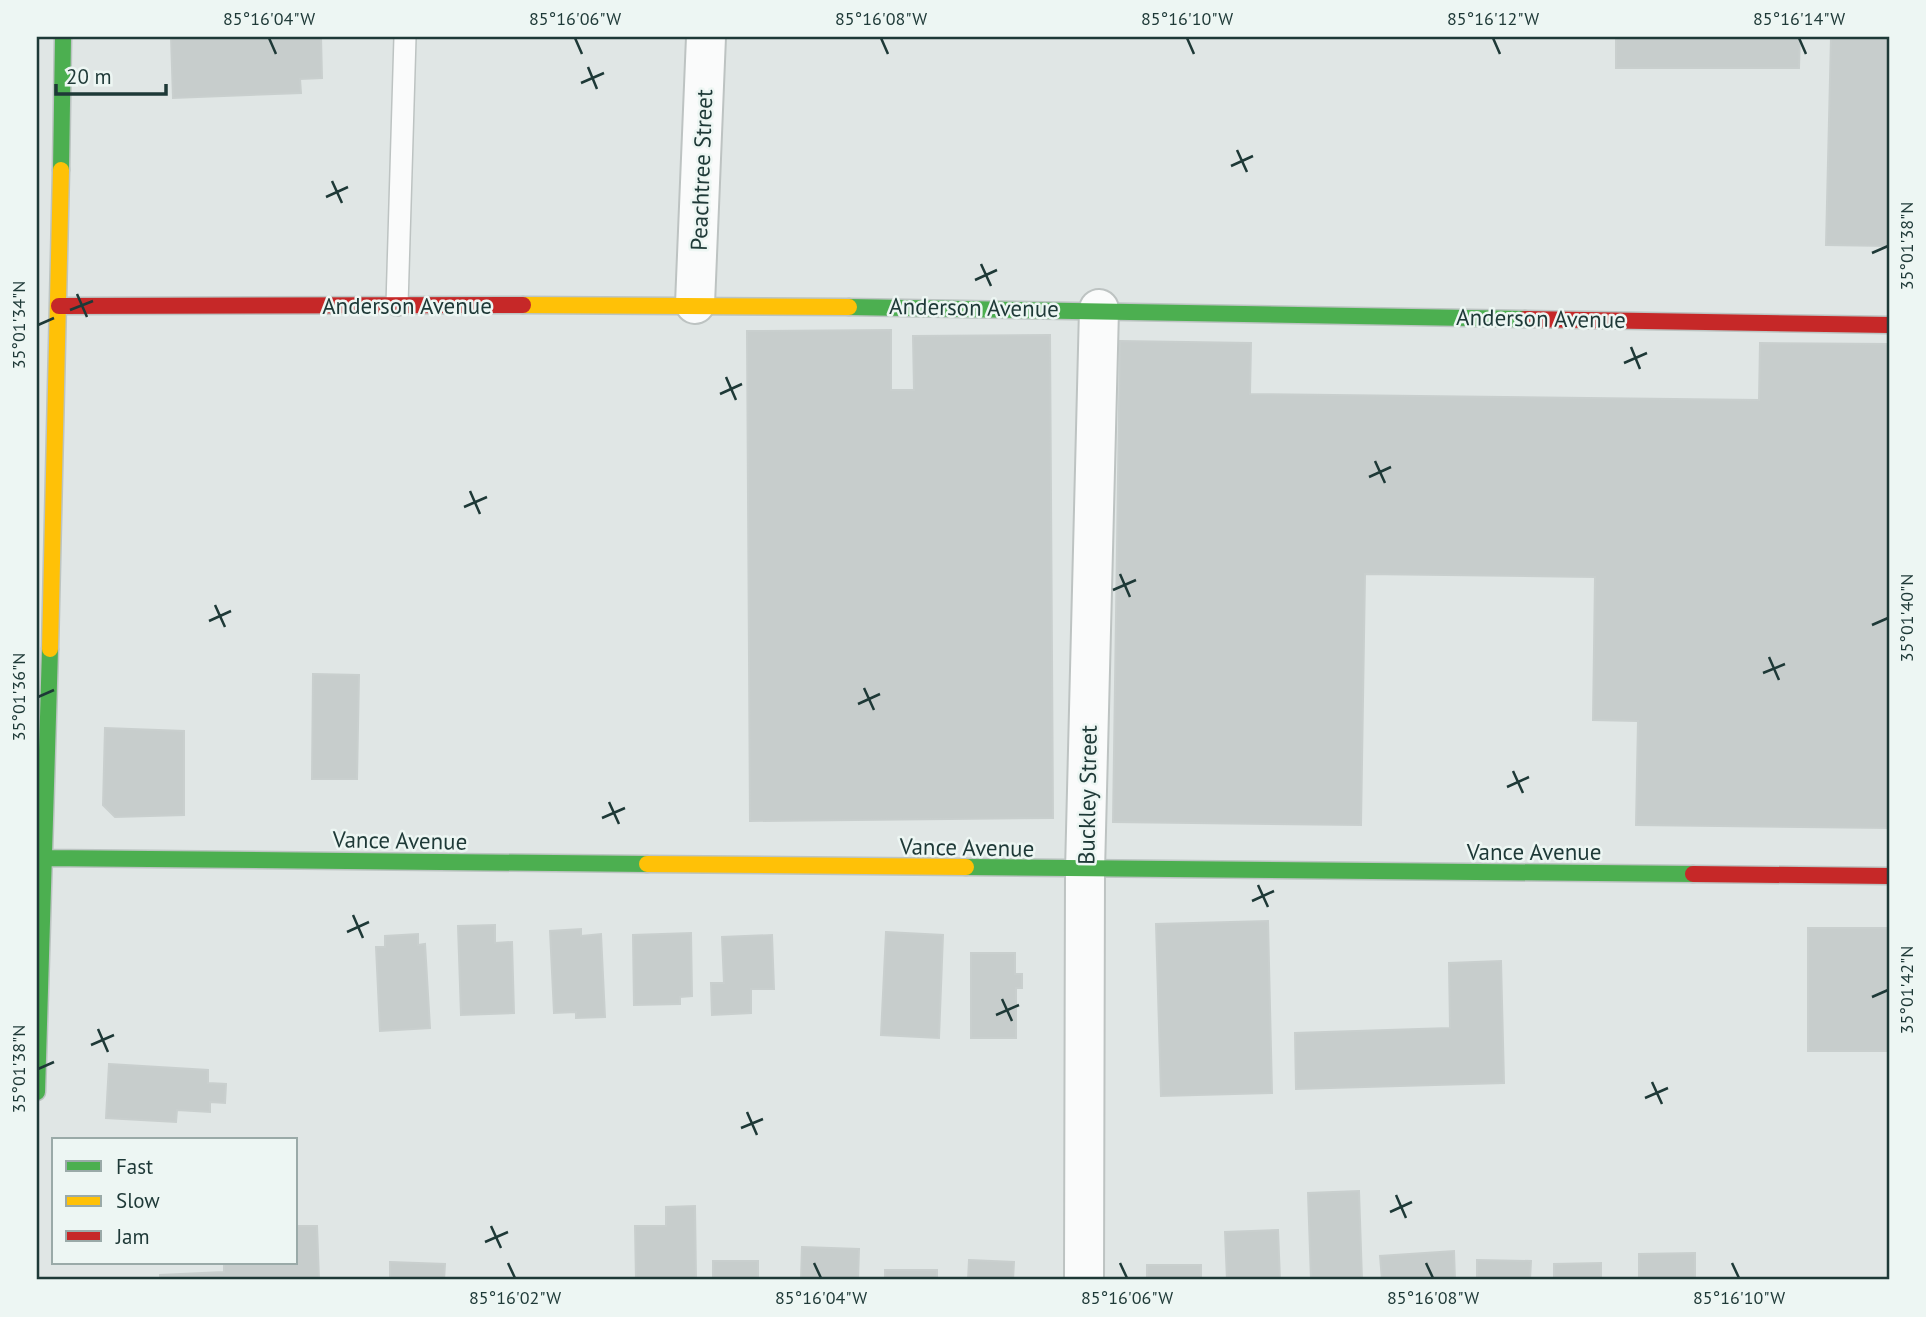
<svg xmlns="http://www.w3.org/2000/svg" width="1926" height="1317" font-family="'PT Sans',sans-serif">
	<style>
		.building { fill: #c7cdcc; stroke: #c9cfce; stroke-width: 2 }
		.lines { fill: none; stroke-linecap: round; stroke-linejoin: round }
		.lane-casing { stroke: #bdc3c2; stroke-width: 24 }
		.street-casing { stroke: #bdc3c2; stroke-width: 42 }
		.fast-casing { stroke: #bcc4c2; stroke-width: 19 }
		.slow-casing { stroke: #bcc4c2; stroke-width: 19 }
		.jam-casing { stroke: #bcc4c2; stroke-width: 19 }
		.lane { stroke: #fafbfb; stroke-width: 21 }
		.street { stroke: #fafbfb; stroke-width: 38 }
		.fast { stroke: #4caf50; stroke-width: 16 }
		.slow { stroke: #ffc107; stroke-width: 16 }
		.jam { stroke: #c62828; stroke-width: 16 }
		.ticks { fill: none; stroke: #1e3937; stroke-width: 2.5 }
		.labels { text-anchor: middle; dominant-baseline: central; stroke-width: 5; stroke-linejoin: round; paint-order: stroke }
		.street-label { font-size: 23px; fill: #1e3937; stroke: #edf6f3 }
		.neatline { fill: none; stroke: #1e3937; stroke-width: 2.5 }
		.ticks-label { font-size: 18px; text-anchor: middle; fill: #1e3937 }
	</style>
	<rect width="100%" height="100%" fill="#e0e6e5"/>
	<path class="building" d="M171 37H321L322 78 300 79 301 93 173 98Z
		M1616 37H1800L1799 68H1616Z
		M1831 37H1889V246L1826 245Z
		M891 330V390H914L913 336 1050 335 1053 818 750 821 747 331Z
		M1120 341 1251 343 1250 394 1759 400 1760 343 1889 344V828L1636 825 1638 721 1593 720 1595 577 1365 574 1361 825 1113 822Z
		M313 674 359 675 357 779H312Z
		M105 728 184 731V815L115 817 103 805Z
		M1268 921 1272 1093 1161 1096 1156 924Z
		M495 925V943L512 942 514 1013 461 1015 458 926Z
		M1808 928H1889V1051H1808Z
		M581 929V936L601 934 605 1017 576 1018V1012L554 1013 550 931Z
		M886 932 943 935 939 1038 881 1035Z
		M691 933 692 996 680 997V1004L634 1005 633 935Z
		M418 934V945L425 944 430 1028 380 1031 376 947H385V936Z
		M772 935 774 989H751V1013L712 1015 711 983H724L722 937Z
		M971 953H1015V974H1022V988H1016V1038H971Z
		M1501 961 1504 1083 1296 1089 1295 1033 1450 1028 1449 963Z
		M109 1064 208 1070V1083L226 1084 225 1103 210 1102V1112L177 1110 176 1122 106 1118Z
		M1359 1191 1362 1280H1311L1308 1193Z
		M695 1206 696 1280H636L635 1226H666V1207Z
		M296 1226H317L319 1280H160V1275L224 1272V1263H296Z
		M1278 1230 1280 1280H1227L1225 1232Z
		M802 1247 859 1249 858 1280H801Z
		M1454 1251 1455 1280H1382L1380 1256Z
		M1695 1253V1280H1639V1254Z
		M969 1260 1014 1262 1013 1280H968Z
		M1477 1260 1531 1261 1530 1280H1477Z
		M713 1261H758V1280H713Z
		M390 1262 445 1264 444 1280H390Z
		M1601 1263V1280H1554V1264Z
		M1147 1265H1201V1280H1147Z
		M885 1270H937V1280H885Z"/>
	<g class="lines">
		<g class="lane-casing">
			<path id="lane" d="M397 305 405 37"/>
		</g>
		<g class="street-casing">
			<path id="street" d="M695 304 706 37
				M1084 1280 1085 871 1099 309"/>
		</g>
		<g class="fast-casing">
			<path id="fast" d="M61 170 63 37
				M849 307 1525 319
				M44 858 647 864
				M966 867 1693 874
				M37 1092 50 649"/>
		</g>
		<g class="slow-casing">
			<path id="slow" d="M523 305 849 307
				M50 649 61 170
				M647 864 966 867"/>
		</g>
		<g class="jam-casing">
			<path id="jam" d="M59 306 523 305
				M1525 319 1889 325
				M1693 874 1889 876"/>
		</g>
		<use href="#lane" class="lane"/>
		<use href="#street" class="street"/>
		<use href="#fast" class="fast"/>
		<use href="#slow" class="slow"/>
		<use href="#jam" class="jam"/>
	</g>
	<path class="ticks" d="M269 38 276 54M575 38 582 54M881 38 888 54M1187 38 1194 54M1493 38 1500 54M1799 38 1806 54M588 67 597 89M581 83 604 73M1237 150 1247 172M1231 166 1253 156M332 181 342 203M326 197 348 187M1872 253 1888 246M981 264 991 286M975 280 997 270M77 294 87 317M70 310 93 301M38 325 54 318M1631 347 1640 369M1624 363 1647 353M726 377 736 400M720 394 742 384M1375 461 1385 483M1369 477 1391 467M470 491 480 514M464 507 487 497M1120 574 1130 597M1113 590 1136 580M215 605 225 627M209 621 231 611M1872 625 1888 618M1769 657 1779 680M1763 673 1785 664M864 688 874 710M38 697 54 690M858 704 880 694M1513 771 1523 793M1507 787 1529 777M609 802 619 824M602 818 625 808M1258 885 1268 907M1252 901 1274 891M353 915 363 938M347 932 369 922M1872 997 1888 990M1002 999 1012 1021M996 1015 1019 1005M98 1029 108 1052M91 1045 114 1035M38 1069 54 1062M1652 1082 1662 1104M1645 1098 1668 1088M747 1112 757 1135M741 1128 763 1119M1396 1195 1406 1218M1390 1212 1412 1202M491 1226 501 1248M485 1242 508 1232M508 1263 515 1278M814 1263 821 1278M1120 1263 1127 1278M1426 1263 1433 1278M1732 1263 1739 1278"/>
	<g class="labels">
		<g class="street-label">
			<text transform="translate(701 170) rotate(-88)">Peachtree Street</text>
			<text x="407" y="305">Anderson Avenue</text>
			<text transform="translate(974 307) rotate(1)">Anderson Avenue</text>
			<text transform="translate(1541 318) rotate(1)">Anderson Avenue</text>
			<text transform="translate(1087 795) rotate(-89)">Buckley Street</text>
			<text transform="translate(400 840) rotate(1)">Vance Avenue</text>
			<text transform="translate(967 847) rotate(1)">Vance Avenue</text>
			<text x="1534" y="851">Vance Avenue</text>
		</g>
	</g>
	<rect width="1926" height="1317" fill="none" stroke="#edf6f3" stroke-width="77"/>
	<rect x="52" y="1138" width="245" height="126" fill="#edf6f3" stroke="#9aaaa8" stroke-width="2"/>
	<rect x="66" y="1161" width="35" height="10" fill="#4caf50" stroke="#9aaaa8" stroke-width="2"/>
	<text x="116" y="1174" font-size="21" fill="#1e3937">Fast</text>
	<rect x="66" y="1196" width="35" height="10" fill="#ffc107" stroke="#9aaaa8" stroke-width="2"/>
	<text x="116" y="1208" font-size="21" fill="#1e3937">Slow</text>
	<rect x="66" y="1231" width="35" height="10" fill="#c62828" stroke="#9aaaa8" stroke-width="2"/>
	<text x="116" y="1244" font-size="21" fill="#1e3937">Jam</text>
	<path d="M56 84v10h110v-10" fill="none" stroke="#1e3937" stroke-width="3.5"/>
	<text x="66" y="84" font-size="21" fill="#1e3937" stroke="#edf6f3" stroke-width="5" paint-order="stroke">20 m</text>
	<rect x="38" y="38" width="1850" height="1240" class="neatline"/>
	<g class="ticks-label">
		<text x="269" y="25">85°16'04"W</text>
		<text x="575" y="25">85°16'06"W</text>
		<text x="881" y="25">85°16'08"W</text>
		<text x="1187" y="25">85°16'10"W</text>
		<text x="1493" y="25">85°16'12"W</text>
		<text x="1799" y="25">85°16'14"W</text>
		<text transform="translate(1907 246) rotate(-90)" y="6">35°01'38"N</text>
		<text transform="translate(19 325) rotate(-90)" y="6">35°01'34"N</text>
		<text transform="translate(1907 618) rotate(-90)" y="6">35°01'40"N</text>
		<text transform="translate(19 697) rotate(-90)" y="6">35°01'36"N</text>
		<text transform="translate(1907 990) rotate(-90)" y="6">35°01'42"N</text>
		<text transform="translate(19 1069) rotate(-90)" y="6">35°01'38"N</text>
		<text x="515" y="1304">85°16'02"W</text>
		<text x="821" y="1304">85°16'04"W</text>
		<text x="1127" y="1304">85°16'06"W</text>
		<text x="1433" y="1304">85°16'08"W</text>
		<text x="1739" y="1304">85°16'10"W</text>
	</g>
</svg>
